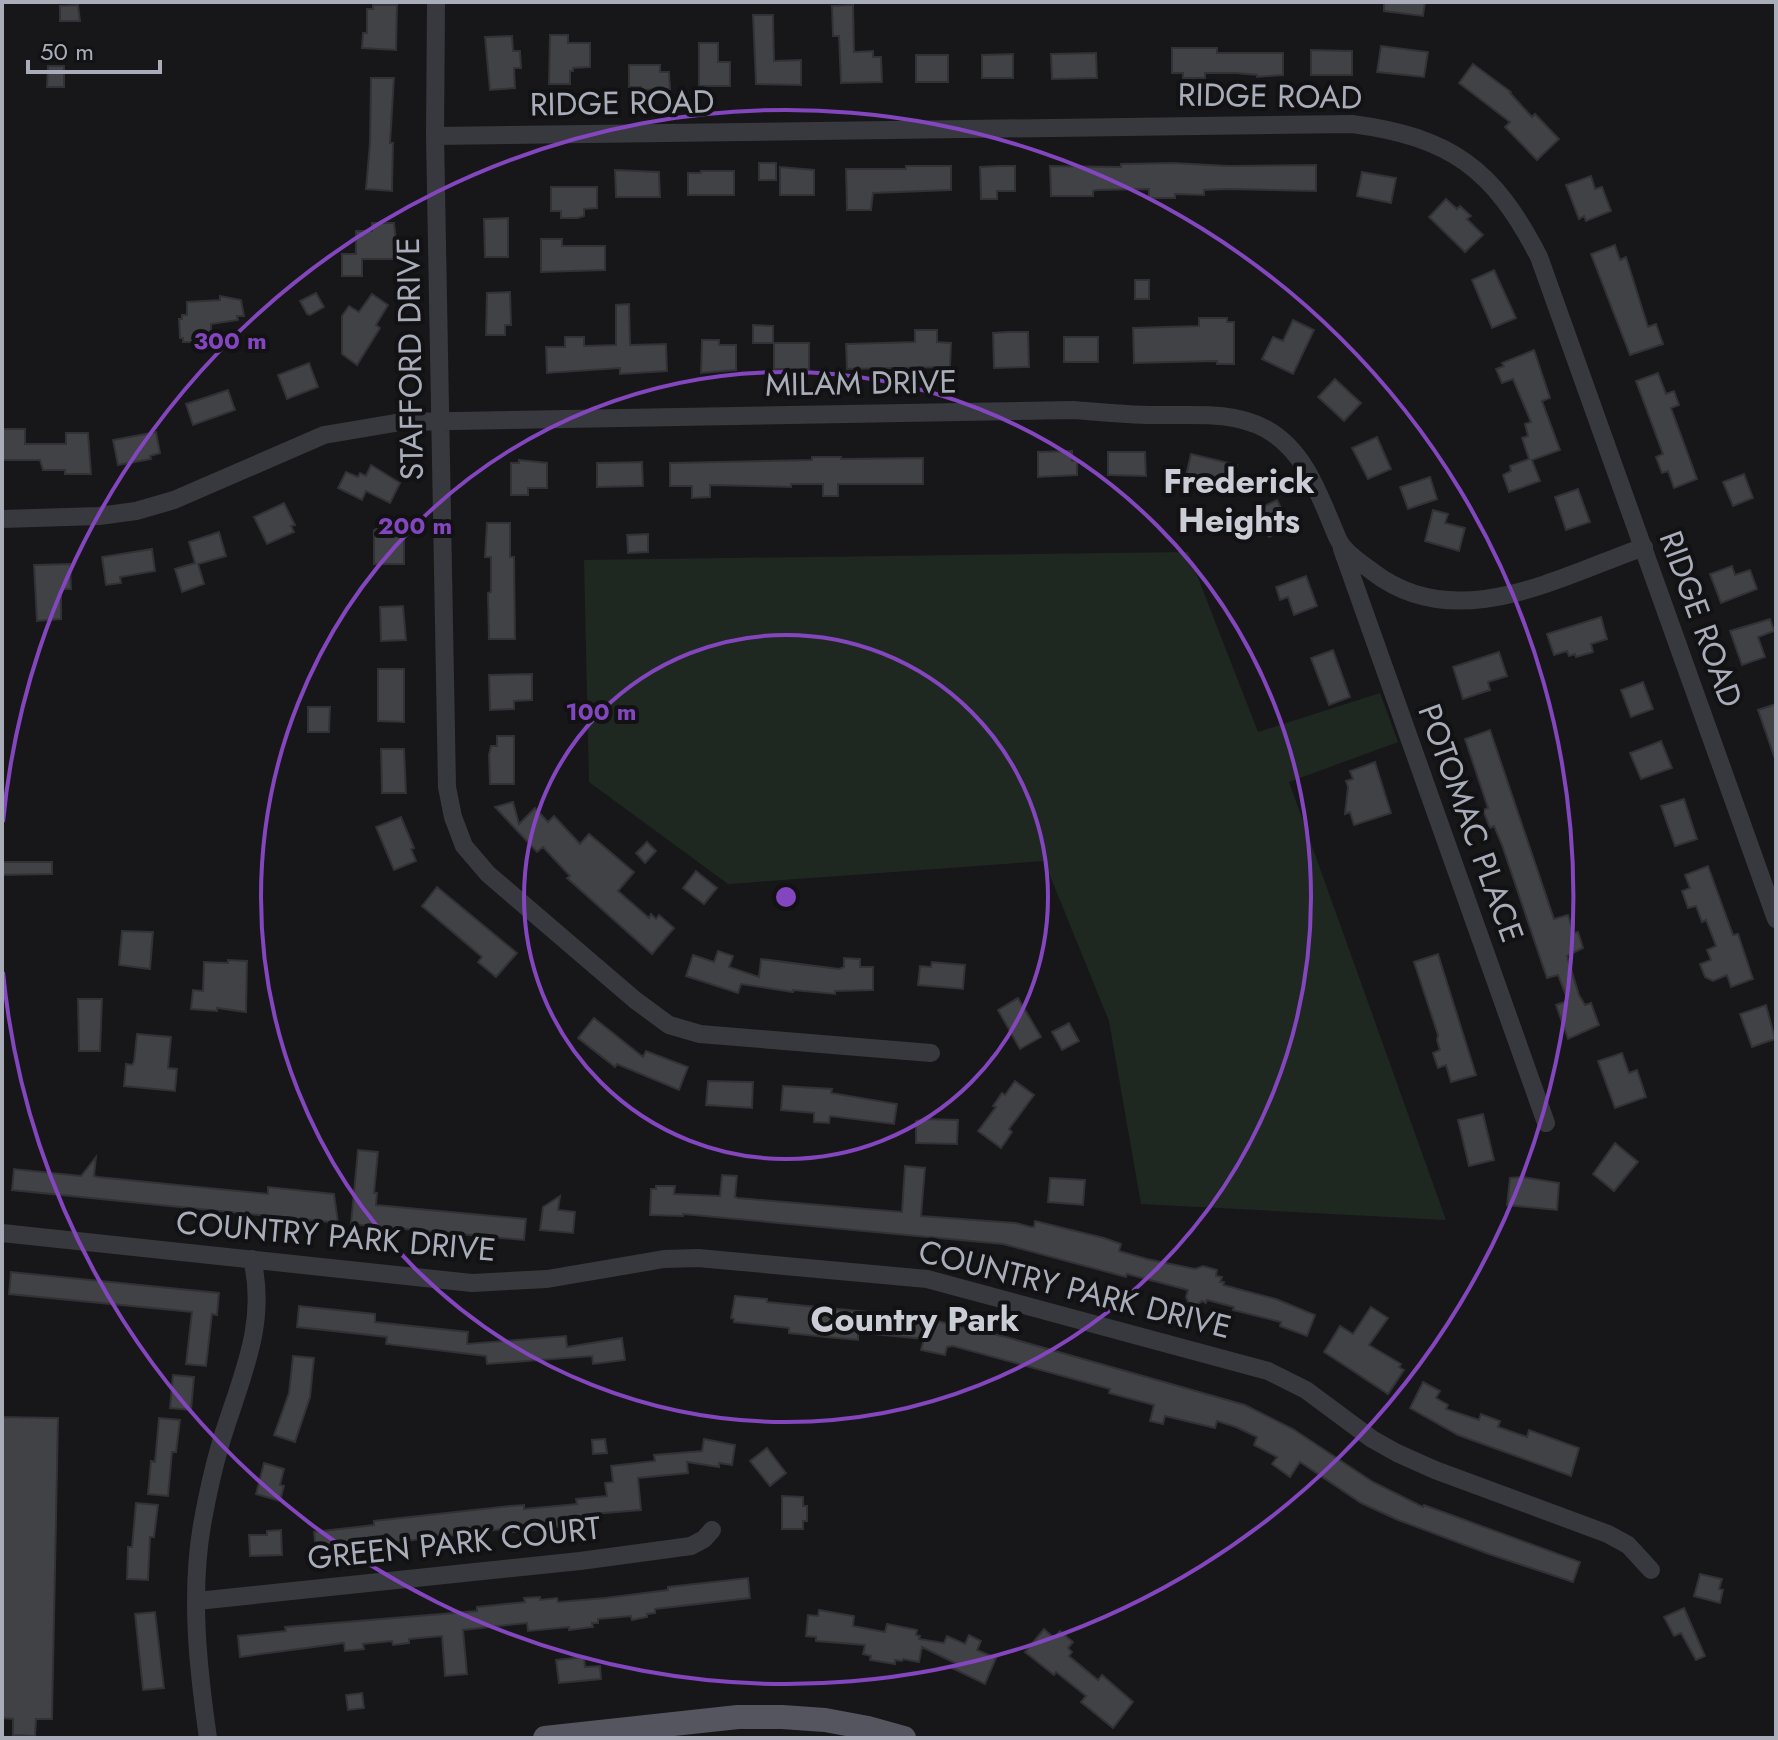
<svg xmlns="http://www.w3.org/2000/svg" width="1778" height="1740" font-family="Jost,sans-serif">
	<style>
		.green { fill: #1f2820 }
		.building { fill: #414246; stroke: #313136; stroke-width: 2 }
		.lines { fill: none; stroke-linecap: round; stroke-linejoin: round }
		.minor { stroke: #38393f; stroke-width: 18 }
		.major { stroke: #54555e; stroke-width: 24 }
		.ring { fill: none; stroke: #8446be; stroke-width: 4 }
		.labels { text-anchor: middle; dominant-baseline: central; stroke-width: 8; stroke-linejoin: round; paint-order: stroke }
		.street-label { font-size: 32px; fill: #a9adba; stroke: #121214 }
		.neighbourhood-label { font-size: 34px; font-weight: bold; fill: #caccd6; stroke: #121214 }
		.centre { fill: #8446be; stroke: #121214; stroke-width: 4 }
		.ring-label { font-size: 24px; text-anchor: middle; font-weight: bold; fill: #8446be; stroke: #121214; stroke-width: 8; stroke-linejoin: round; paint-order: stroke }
	</style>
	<rect width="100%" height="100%" fill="#171719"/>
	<path class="green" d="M1188 552 1258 732 1380 693 1398 742 1289 782 1446 1220 1141 1204 1109 1021 1044 861 728 884 589 782 584 560Z"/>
	<path class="building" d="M1384 2H1425L1423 16 1384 11Z
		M78 5 80 21H60V6Z
		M373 5H397L396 50 362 48 363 33H367V9H373Z
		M853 5 854 52 873 51V57H881L882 82 841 83 839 36H833L832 6Z
		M753 15H773L774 61 801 60V85L756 84Z
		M550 35H568V43H590V67L573 68V71H570V84H549Z
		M512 36 513 51H520L521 68H514L515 88 490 90 485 37Z
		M699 43H718V62H730V86H699Z
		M1381 46 1428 52 1424 77 1377 72Z
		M1172 48H1217V53H1283V75L1257 77V75L1236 73H1205V78H1183V73H1172Z
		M1311 50 1352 51V75H1311Z
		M1096 53 1097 78 1052 79 1051 54Z
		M1013 54V78H982V55Z
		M916 55H948V82H916Z
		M1473 64 1511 92 1510 93 1532 117 1535 114 1559 139 1537 160 1505 127 1510 122 1459 83Z
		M629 65H660V72H669L670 89 641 90V87H629Z
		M48 66H64V87H47Z
		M371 78H394L390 143H393L392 191 366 189 370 143Z
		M759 163H776V180H759Z
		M1173 163 1229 166 1316 165V191L1228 189 1204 190V195L1175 194V198H1149V189L1096 190 1093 191V196H1051L1050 166 1121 167V164Z
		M906 166H951V190L873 193 871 210H847L846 169H906Z
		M998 166H1015V191H997V199H981L980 167Z
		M780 167 814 170V195H780Z
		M615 170 659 172 660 197H616Z
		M701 171H734V195H688V173H701Z
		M1362 172 1396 178 1391 203 1357 196Z
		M1591 176 1595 189 1602 187 1611 211 1586 221 1584 216 1579 219 1566 185Z
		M551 187H597V208L584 209V216L578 218H561V211H551Z
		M1446 199 1457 209 1460 206 1471 216 1467 219 1483 235 1465 252 1429 217Z
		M508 218V257H485L484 219Z
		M372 223H394L397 251H394V259H362V276H342V254H356V231H372Z
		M541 239H562V246H605V270L541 272Z
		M1615 245 1620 260 1626 257 1648 327 1656 324 1663 344 1630 355 1591 254Z
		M1494 270 1516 318 1492 328 1472 280Z
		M1135 280H1149V299H1135Z
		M510 292 511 325H505V335H486L487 293Z
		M316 293 324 307 310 315 307 314 300 301Z
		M372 294 388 305 376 325 380 328 357 365 342 354V316L349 306 359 312Z
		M220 296 241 300 244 316H237L238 320 211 324V342H183V338H180L179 319H182V315H187V302L220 300Z
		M629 304 630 345 666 344 667 371 620 374V368L547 373 546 347H565V337H584V346L616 345V305Z
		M1199 318H1227V322H1234V364H1217V361L1134 363 1133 328 1199 326Z
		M1293 320 1314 330 1293 374 1262 359 1273 337 1283 341Z
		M753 325 773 326V343H753Z
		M915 330H937V342L951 343 950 367 847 369 846 344 915 342Z
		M1008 332H1028L1029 367 994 368 993 333Z
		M1064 337H1098V362H1064Z
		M702 340H719V345H736V370L701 373Z
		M774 343H809V369H774Z
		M1534 350 1550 398 1542 401 1560 450 1532 460 1540 481 1509 492 1503 475 1511 471 1510 466 1529 459 1522 438 1528 436 1525 424 1531 422 1513 379 1502 383 1496 369 1504 366 1502 363Z
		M309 363 318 387 287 399 278 375Z
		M1658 373 1666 394 1674 391 1679 405 1671 408 1697 479 1674 488 1668 471 1662 473 1656 457 1663 454 1636 381Z
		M1335 379 1361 403 1344 421 1318 397Z
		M228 390 235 410 193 425 186 404Z
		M2 429H25V444H66V433H88L91 474H65V470H43L40 460H2Z
		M156 432 160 453 150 456 151 459 118 465 113 440Z
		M1377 437 1391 469 1368 479 1352 448Z
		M1072 451V461H1077V475L1038 477V452Z
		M1108 452H1145L1146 476 1108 475Z
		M1191 454 1237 465 1231 491 1185 480Z
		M812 457H841V459L923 458V484H838V496H823V484H791V487L710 485V497L692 498V486H670V463L812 460Z
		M519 460 547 463V488H528V495H511V463H519Z
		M642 462 643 486 597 487V463Z
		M371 465 400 483 390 503 366 491 362 500 338 488 346 472 358 477 360 473 366 476Z
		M1744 474 1753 498 1733 506 1723 482Z
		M1430 477 1437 499 1408 509 1400 487Z
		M1578 489 1590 522 1566 530 1555 497Z
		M1277 500 1290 526 1269 537 1256 510Z
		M284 503 295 525 291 526 294 532 267 544 254 517Z
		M1433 510 1448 514 1445 523 1465 528 1459 551 1425 541Z
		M487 523H510V557H514L515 639H489L488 593 491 592V557H485Z
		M378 528 404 530V564H374V530Z
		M219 532 226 556 198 564 204 584 182 592 175 569 195 563 189 542Z
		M648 534V552L628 553 627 535Z
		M152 549 155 571 120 577 121 583 106 585 102 557Z
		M70 564 71 589H61V619L37 621 34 565Z
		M1732 566 1735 575 1750 570 1757 589 1721 603 1710 574Z
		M1306 576 1317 606 1294 615 1288 597 1280 600 1276 587Z
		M403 606 406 640 381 641 380 607Z
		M1601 617 1607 639 1591 644 1593 652 1576 657 1575 654 1569 656 1567 651 1554 655 1547 634Z
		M1770 619 1774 631 1758 637 1765 657 1742 665 1730 631Z
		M1333 650 1350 697 1329 705 1311 658Z
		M1499 652 1507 676 1488 682 1490 690 1463 699 1453 667Z
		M378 669H404V722L378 721Z
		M532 674V700L514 701V709L490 710 489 675Z
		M1643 682 1653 709 1631 717 1621 690Z
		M1776 704V755L1774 756 1758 710Z
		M308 707H330L329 732H308Z
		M1490 730 1554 919 1568 915 1574 933 1578 932 1583 948 1567 956 1579 995 1585 1005 1591 1003 1599 1025 1568 1039 1556 1005 1568 1001 1558 975 1547 978 1502 845 1494 826 1490 828 1483 810 1488 808 1465 739Z
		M497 736H514V784H490L489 755 491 746H497Z
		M1661 741 1672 768 1641 779 1630 753Z
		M381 749H404L406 793H382Z
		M1375 762 1391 813 1354 825 1350 812 1345 814 1348 787 1346 781 1353 779 1350 771Z
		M1684 799 1697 839 1675 846 1661 806Z
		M513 802 519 824 535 808 548 822 554 816 580 844 589 834 634 872 618 891 649 918 651 914 656 919 659 915 674 928 652 954 567 878 570 876 543 847 537 852 495 807Z
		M401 817 414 848 411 849 416 861 394 870 376 827Z
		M647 842 656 851 645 863 636 853Z
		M2 862H52V874L2 875Z
		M1708 866 1733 935 1738 934 1753 979 1731 987 1727 975 1713 981 1705 977 1700 964 1711 960 1707 950 1716 946 1706 920 1702 922 1696 906 1688 908 1682 891 1690 888 1685 875Z
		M696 871 717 888 704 904 683 888Z
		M437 887 517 953 496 977 478 962 482 957 422 906Z
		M122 931 153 932 150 969 119 965Z
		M718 951 733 956 729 967 759 977 761 959 839 969 844 967V958L860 959V967H873V990L835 991V994L793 990V992L741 984 738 993 686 976 693 955 714 962Z
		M1438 954 1476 1075 1451 1082 1446 1065 1438 1068 1433 1053 1440 1050 1437 1040 1438 1035 1414 962Z
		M228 960 247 961 246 1012 217 1008V1011L191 1009 193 990 203 991 204 962 228 963Z
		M932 962 965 965 963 989 918 985 920 966 931 967Z
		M1018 998 1041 1037 1020 1049 998 1010Z
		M78 999H102L100 1051H79Z
		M1766 1005 1775 1039 1752 1047 1740 1014Z
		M594 1018 643 1057 646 1051 688 1067 679 1090 617 1064 615 1067 578 1038Z
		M1069 1023 1079 1041 1062 1050 1052 1032Z
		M137 1034 171 1037 168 1068 177 1069 175 1091 124 1086 126 1064 132 1065 134 1062Z
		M1622 1053 1629 1073 1637 1070 1646 1097 1615 1108 1598 1061Z
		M708 1081 753 1082 752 1108 706 1105Z
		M1015 1081 1034 1095 1009 1129 1012 1132 1001 1148 978 1131 996 1107 993 1106 1002 1093 1005 1095Z
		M783 1086 832 1089 831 1093 897 1104 894 1124 830 1116 829 1123 814 1122V1113L781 1110Z
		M1483 1114 1494 1160 1469 1166 1458 1120Z
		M926 1119 958 1120 957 1144 916 1143V1121Z
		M1615 1143 1638 1162 1614 1191 1593 1174Z
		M358 1150 378 1152 374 1193H377L376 1205 526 1219 524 1240 351 1224Z
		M96 1157 94 1176 98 1177 268 1194V1187L334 1194 338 1223 12 1190 14 1169 81 1176Z
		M905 1166 925 1168 921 1216 1016 1223 1031 1227H1034L1035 1221 1104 1238 1121 1244 1119 1251 1147 1259 1195 1269 1203 1266 1217 1270 1216 1276 1222 1277 1220 1282H1224L1223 1285 1276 1299 1315 1315 1307 1336 1280 1326 1281 1322 1233 1310 1234 1307 1207 1300 1206 1303 1202 1301 1196 1306 1189 1304 1186 1297 1188 1290 1127 1274 1126 1277 1003 1244 683 1214V1216L650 1215 651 1189H656V1186H675L674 1194 720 1196 722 1175 737 1176 735 1197 738 1198 902 1212Z
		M1522 1177 1559 1183 1557 1210 1507 1205 1510 1178Z
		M1050 1178 1085 1180 1083 1205 1048 1202Z
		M560 1196 558 1210 575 1212 573 1233 540 1230 543 1207Z
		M11 1272 219 1293 217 1315 212 1314 206 1366 186 1364 192 1312 9 1294Z
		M735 1296 767 1299V1302L920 1317 1006 1337 1245 1405 1293 1429 1373 1482 1423 1507 1424 1505 1580 1562 1573 1582 1489 1554 1398 1520 1361 1503 1300 1462 1290 1477 1272 1464 1277 1457 1254 1445 1257 1437 1236 1427 1217 1421 1215 1428 1165 1416 1163 1424 1150 1421 1154 1405 1109 1393 1110 1389 953 1346 947 1347 945 1355 921 1350 924 1339 863 1333H858V1340L826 1337 789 1333V1328L734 1322V1319L731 1318Z
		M299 1306 375 1314V1322L468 1332 467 1344 566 1336 567 1347 622 1338 625 1360 593 1364 592 1356 487 1364 486 1356 386 1344 387 1337 297 1327Z
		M1371 1307 1388 1318 1369 1345 1401 1364 1399 1367 1404 1370 1388 1394 1324 1352 1340 1326 1353 1334Z
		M293 1356 314 1358 310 1397 295 1442 274 1435 289 1393Z
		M173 1375 194 1377 191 1410 170 1408Z
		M1423 1382 1440 1391 1436 1398 1448 1405 1446 1409 1479 1420 1481 1414 1500 1421 1498 1427 1527 1437 1529 1430 1579 1448 1571 1476 1458 1435 1410 1408Z
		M2 1417 58 1418 52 1719H36L35 1736 13 1735V1719L2 1718Z
		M159 1418 180 1420 176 1452H172L168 1496 148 1494 151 1461 155 1462Z
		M605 1439 607 1453 593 1454 592 1440Z
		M704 1439 735 1445 732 1465 719 1463V1467L687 1462 688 1473 638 1478 641 1510 592 1514 593 1523 513 1532V1528L316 1552 314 1532 374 1525V1521L510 1506 524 1505V1509L577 1504 576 1499 607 1496 605 1483 613 1482 611 1466 655 1461 654 1455 702 1451Z
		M767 1448 786 1473 770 1486 750 1461Z
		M264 1463 284 1469 280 1485 284 1486 280 1501 256 1494Z
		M782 1496 803 1497V1506H807V1521H803V1529H782Z
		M136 1503 158 1505 154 1537H150L148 1580 127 1579 128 1547H132Z
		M281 1530 282 1555 250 1556 249 1535H267V1531Z
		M1700 1574 1722 1579 1719 1589 1723 1590 1720 1603 1694 1596Z
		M748 1578 750 1598 655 1609V1613L647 1614V1617L632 1620 631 1616 598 1619V1623H592L593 1627 569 1630V1627L528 1631 527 1623 463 1630 467 1674 445 1676 442 1636 409 1639V1643L393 1645 392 1641 363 1644 364 1649 345 1651 344 1643 240 1657 238 1636 286 1631 285 1627 477 1611V1607L525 1602 524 1598 540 1597V1600L557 1598 558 1602 605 1598 668 1590V1587Z
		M1684 1608 1705 1656 1696 1660 1681 1633 1674 1636 1664 1617Z
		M819 1610 854 1616 853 1626 885 1632 887 1624 917 1630 916 1635 920 1636 919 1639 944 1643 947 1636 965 1644 969 1635 981 1641 977 1650 996 1658 985 1684 952 1668 955 1663 922 1647 919 1662 903 1659 902 1661 895 1660V1664L870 1660 871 1656 863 1654 865 1645 816 1641V1637L806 1636 808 1615 818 1616Z
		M155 1612 164 1688 143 1690 135 1614Z
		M1044 1629 1054 1638 1060 1631 1073 1642 1068 1648 1072 1652 1069 1656 1098 1680 1102 1675 1133 1702 1113 1728 1081 1702 1086 1696 1056 1672 1054 1675 1025 1652Z
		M584 1657 585 1667 600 1666 601 1679 559 1683 556 1660Z
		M362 1693 364 1708 348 1710 346 1695Z"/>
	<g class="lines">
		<path class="minor" d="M436 2 435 136 447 787 453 817 464 846 488 874 635 1000 669 1025 700 1034 931 1053
			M435 136 1352 124C1451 137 1494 169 1539 257L1776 919
			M2 519 99 516 136 511 174 500 324 435 401 422 1073 410C1099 412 1126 415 1152 415 1190 416 1231 410 1266 429 1307 452 1320 498 1338 539 1344 552 1361 563 1373 572 1456 636 1559 577 1644 547
			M1342 549 1546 1123
			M2 1233 472 1283 547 1279 664 1259 698 1258 927 1279 1268 1371 1306 1390 1372 1439 1397 1453 1435 1470 1608 1534 1628 1545 1651 1570
			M197 1601 580 1561 691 1546 704 1539 712 1530
			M208 1738C198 1668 190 1595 202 1525 207 1497 213 1469 221 1442 240 1379 268 1325 252 1259"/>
		<path class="major" d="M545 1738 738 1717H782L825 1720 868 1728 904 1738"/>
	</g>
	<g class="ring">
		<circle cx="786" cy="897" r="262"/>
		<circle cx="786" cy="897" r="525"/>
		<path d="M3 822A787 787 0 1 1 3 972"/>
	</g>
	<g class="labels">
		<g class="street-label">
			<text transform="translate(1270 96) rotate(1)">RIDGE ROAD</text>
			<text transform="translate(622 103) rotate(-1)">RIDGE ROAD</text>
			<text transform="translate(410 359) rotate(-91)">STAFFORD DRIVE</text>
			<text transform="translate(861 383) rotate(-1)">MILAM DRIVE</text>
			<text transform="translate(1701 619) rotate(70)">RIDGE ROAD</text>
			<text transform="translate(1471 823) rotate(70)">POTOMAC PLACE</text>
			<text transform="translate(336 1236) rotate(5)">COUNTRY PARK DRIVE</text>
			<text transform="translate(1075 1289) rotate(14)">COUNTRY PARK DRIVE</text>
			<text transform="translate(454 1543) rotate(-6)">GREEN PARK COURT</text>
		</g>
		<g class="neighbourhood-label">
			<text x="1239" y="481">Frederick<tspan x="1239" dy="39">Heights</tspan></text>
			<text x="915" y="1319">Country Park</text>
		</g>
	</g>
	<circle cx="786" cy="897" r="12" class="centre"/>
	<g class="ring-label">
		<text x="230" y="349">300 m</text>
		<text x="415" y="534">200 m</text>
		<text x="601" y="720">100 m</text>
	</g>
	<rect width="1778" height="1740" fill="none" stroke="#a9adba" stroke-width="8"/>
	<path d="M28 60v12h132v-12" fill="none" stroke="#a9adba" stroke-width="4"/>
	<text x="40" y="60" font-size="24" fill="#a9adba" stroke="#121214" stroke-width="6" paint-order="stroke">50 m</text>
</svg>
